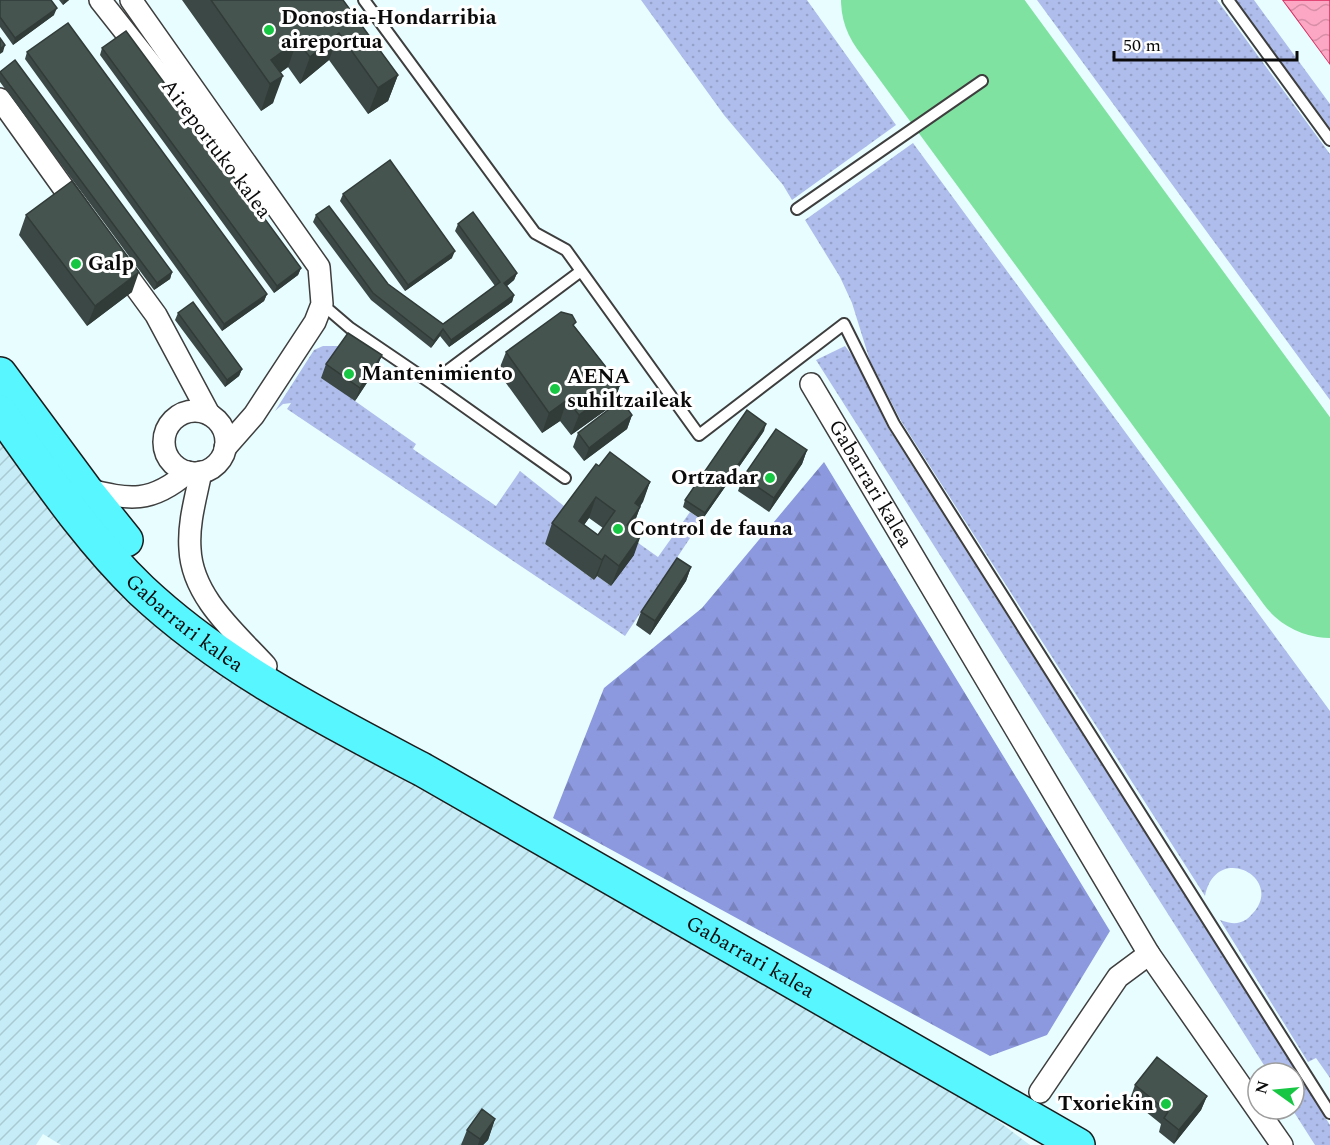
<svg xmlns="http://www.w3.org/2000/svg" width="1330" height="1145" font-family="Spectral,serif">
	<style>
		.farmland { fill: url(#farmland-furrows) }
		.grass { fill: url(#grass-dots) }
		.forest { fill: url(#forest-firs) }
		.water { fill: url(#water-waves); stroke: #d9285e; stroke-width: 1.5 }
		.pier { fill: #e8fdff }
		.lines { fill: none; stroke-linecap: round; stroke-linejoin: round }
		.runway { stroke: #80e2a1; stroke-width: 164 }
		.service-casing { stroke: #3e3e3e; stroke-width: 14 }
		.minor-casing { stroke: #3e3e3e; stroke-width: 24 }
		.primary-casing { stroke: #1c1c1c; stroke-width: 36 }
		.service { stroke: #fff; stroke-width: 10 }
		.minor { stroke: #fff; stroke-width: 21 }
		.primary { stroke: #58f6ff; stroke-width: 33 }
		.wall { fill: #3c4845; fill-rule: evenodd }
		.shaded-wall { fill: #313b38 }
		.building { fill: #465450; stroke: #313b38; stroke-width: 1.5; fill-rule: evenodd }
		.poi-dot { fill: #17c643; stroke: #fff; stroke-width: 2 }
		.labels { text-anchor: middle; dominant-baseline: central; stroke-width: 6; stroke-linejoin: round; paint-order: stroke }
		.poi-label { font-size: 21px; font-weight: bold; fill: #0b0b0b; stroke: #fff; text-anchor: start }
		.street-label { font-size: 21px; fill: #0b0b0b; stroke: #fff }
	</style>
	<defs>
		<pattern id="farmland-furrows" width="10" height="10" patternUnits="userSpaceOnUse" patternTransform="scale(1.5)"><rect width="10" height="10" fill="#c6edf7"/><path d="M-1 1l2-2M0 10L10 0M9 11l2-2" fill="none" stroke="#a9cad2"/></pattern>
		<pattern id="grass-dots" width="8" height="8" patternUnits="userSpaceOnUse" patternTransform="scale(1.5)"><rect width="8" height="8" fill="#afbdec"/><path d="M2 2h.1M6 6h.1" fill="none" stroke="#95a1c9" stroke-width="1.8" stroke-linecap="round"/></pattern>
		<pattern id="forest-firs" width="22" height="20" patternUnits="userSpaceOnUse" patternTransform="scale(1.5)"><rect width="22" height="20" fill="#8d99de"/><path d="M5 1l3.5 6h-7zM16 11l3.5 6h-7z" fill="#7882bd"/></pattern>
		<pattern id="water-waves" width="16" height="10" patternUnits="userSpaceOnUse" patternTransform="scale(1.5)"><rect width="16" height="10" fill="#fca7c3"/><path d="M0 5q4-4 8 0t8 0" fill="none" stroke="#d78ea6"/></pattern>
	</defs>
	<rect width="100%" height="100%" fill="#e8fdff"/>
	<path class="farmland" d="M0 432 34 478 307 725 978 1106 1030 1145H61L43 1134 36 1145H0Z"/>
	<path class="grass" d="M641 0H807L896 125 792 200 783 185 724 115Z
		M1037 0H1217L1330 154V400Z
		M1236 0H1254L1330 104V128Z
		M913 143 1330 711V1078L1316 1058 1308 1062 1220 920C1234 925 1243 925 1253 913 1285 878 1216 841 1205 896L901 421 870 361 852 303 840 277 805 220Z
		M323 346H343L355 401 416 444 413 449 496 506 520 471 569 510 545 544 594 580 597 576 611 586 627 535 658 557 690 512 702 520 625 636 287 409 291 403 283 404 275 411 314 350Z
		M845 346 857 362 887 426 1330 1125V1145H1315L1292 1109H1294V1073H1269L816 360Z"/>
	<path class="forest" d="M824 462 1110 931 1047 1035 990 1056 553 818 604 688 702 608Z"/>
	<path class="water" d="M1282 0H1330V65L1289 9Z"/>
	<path class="pier" d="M1279 0H1282L1330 65V68Z"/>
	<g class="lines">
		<path class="runway" d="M923 0 1330 556"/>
		<g class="service-casing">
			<path id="service" d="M364 0 535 233 566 250 699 435 844 324 894 424 1330 1113
				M1228 0 1330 140
				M797 209 982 81
				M322 304 350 328 431 383 565 478
				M431 383 581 271"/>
		</g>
		<g class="minor-casing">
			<g id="minor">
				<path d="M100 0 202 129 251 196"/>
				<path d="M131 0 319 267 322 304 315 322 254 415 225 448"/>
				<path d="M0 99 80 211"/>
				<path d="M118 263 156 315 209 414"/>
				<path id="s1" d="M811 384 1149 954 1282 1145"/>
				<circle cx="195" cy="442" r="31"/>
				<path d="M201 472C196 497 188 523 190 549 192 597 236 633 266 666"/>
				<path d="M85 489C130 500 151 504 188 472"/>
				<path d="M1040 1092 1118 977 1149 954"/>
			</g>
		</g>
		<g class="primary-casing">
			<g id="primary">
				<path d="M0 374 85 489 126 540"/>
				<path id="s2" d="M0 412C44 473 86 537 141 590 223 667 324 718 423 770L1078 1145"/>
			</g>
		</g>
		<use href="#service" class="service"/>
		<use href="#minor" class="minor"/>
		<use href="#primary" class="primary"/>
	</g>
	<path class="wall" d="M0 0 54 15 13 45 0 27Z
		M59 0H69L63 5Z
		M182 0H343L398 75 388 101 368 114 329 60 300 84 288 67 280 73 273 103 261 111Z
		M102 48 301 268 298 275 274 293 100 55Z
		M27 52 267 294 264 301 222 331 25 59Z
		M0 72 172 272 170 279 154 290 0 82Z
		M343 194 452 258 405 291 340 201Z
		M26 215 132 292 87 326 19 235Z
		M316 215 388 284 443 324 495 286 455 231 458 224 517 273 514 280 507 286 514 295 512 302 449 347 440 336 431 348 371 300 313 222Z
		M178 313 242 369 239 376 225 387 175 320Z
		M575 327 620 385 613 405 571 435 560 421 542 433 498 372 506 352Z
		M382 355 376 369 355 401 321 378 326 364Z
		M632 415 627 429 584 461 573 447 578 433Z
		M764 431 702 520 683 507 685 500Z
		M807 450 802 464 769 512 738 491 743 477Z
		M599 466 650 482 632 528 634 555 611 586 597 576 594 580 545 544 552 523ZM589 518 603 528 598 535 584 525Z
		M691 567 686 581 650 635 636 625 641 612Z
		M1135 1085 1207 1096 1201 1110 1174 1144 1159 1132 1161 1124 1130 1099Z
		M495 1119 488 1140 483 1145H461L467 1130Z"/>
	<path class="shaded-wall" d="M64 0H69L63 5Z
		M57 8 54 15 13 45 15 38Z
		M339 33 329 60 300 84 310 57Z
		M297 41 288 67 268 81 271 60Z
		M5 45 3 52 0 54V49Z
		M398 75 388 101 368 114 378 88Z
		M283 76 273 103 261 111 270 84Z
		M455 251 452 258 405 291 408 285Z
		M301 268 298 275 274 293 277 286Z
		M139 272 132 292 87 326 95 306Z
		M172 272 170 279 154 290 157 283Z
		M517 273 514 280 502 290 504 283Z
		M267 294 264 301 222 331 224 324Z
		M514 295 512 302 449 347 451 340Z
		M443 329 440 336 431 348 434 341Z
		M382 355 376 369 355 401 360 388Z
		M242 369 239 376 225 387 227 380Z
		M620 385 613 405 571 435 579 415Z
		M567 400 560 421 542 433 549 413Z
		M632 415 627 429 584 461 589 448Z
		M766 424 764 431 702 520 705 513Z
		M807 450 802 464 769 512 774 498Z
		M650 482 643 502 628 523 635 503Z
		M596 497 589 518 574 539 579 521Z
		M640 507 633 527 620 545 627 525Z
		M641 535 634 555 611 586 619 566Z
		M605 555 597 576 594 580 602 560Z
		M691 567 686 581 650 635 655 621Z
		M1207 1096 1201 1110 1174 1144 1179 1130Z
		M495 1119 488 1140 483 1145H478L480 1139Z"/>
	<path class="building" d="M0 0H51L57 8 15 38 0 17Z
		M211 0H343L398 75 378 88 339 33 310 57 297 41 271 60 283 76 270 84Z
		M68 23 267 294 224 324 27 52Z
		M126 31 301 268 277 286 102 48Z
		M0 38 5 45 0 49Z
		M15 60 172 272 157 283 0 72Z
		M390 160 455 251 408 285 343 194Z
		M72 181 139 272 95 306 26 215Z
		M329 206 388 284 443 324 500 282 458 224 473 212 517 273 504 283 514 295 451 340 443 329 434 341 373 293 316 215Z
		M193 302 242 369 227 380 178 313Z
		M561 312 572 315 576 322 573 325 620 385 579 415 567 400 549 413 506 352Z
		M348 333 382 355 360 388 326 364Z
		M621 400 632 415 589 448 578 433Z
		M747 410 766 424 705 513 685 500Z
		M776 429 807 450 774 498 743 477Z
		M610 452 650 482 635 503 640 507 627 525 641 535 619 566 605 555 602 560 552 523 596 464 599 466ZM596 497 615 511 598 535 579 521Z
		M677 558 691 567 655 621 641 612Z
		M1157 1057 1207 1096 1179 1130 1164 1118 1168 1112 1135 1085Z
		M482 1109 495 1119 480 1139 467 1130Z"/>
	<g class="poi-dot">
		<circle cx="269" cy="30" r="6"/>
		<circle cx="76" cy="264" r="6"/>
		<circle cx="349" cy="374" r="6"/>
		<circle cx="555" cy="389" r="6"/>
		<circle cx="770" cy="478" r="6"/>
		<circle cx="618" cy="529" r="6"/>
		<circle cx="1166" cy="1104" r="6"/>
	</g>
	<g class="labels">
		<g class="poi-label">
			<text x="281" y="18">Donostia-Hondarribia<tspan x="281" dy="24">aireportua</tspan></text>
			<text x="88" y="264">Galp</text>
			<text x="361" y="374">Mantenimiento</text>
			<text x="567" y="377">AENA<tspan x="567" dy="24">suhiltzaileak</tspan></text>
			<text x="758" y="478" text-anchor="end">Ortzadar</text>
			<text x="630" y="529">Control de fauna</text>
			<text x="1154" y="1104" text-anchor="end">Txoriekin</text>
		</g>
		<g class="street-label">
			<text transform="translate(216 149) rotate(53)">Aireportuko kalea</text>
			<text stroke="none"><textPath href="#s1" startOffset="116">Gabarrari kalea</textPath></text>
			<text stroke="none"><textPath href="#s2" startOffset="282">Gabarrari kalea</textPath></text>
			<text stroke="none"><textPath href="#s2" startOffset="940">Gabarrari kalea</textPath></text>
		</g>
	</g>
	<g transform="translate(1276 1091) rotate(285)"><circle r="28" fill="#ffffff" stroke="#9d9d9d" stroke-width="1.5"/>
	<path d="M0-4.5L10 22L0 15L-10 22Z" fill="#17c643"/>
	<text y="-9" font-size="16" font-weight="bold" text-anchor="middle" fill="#0b0b0b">N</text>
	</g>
	<path d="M1114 51v9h183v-9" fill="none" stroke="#0b0b0b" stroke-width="3"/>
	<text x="1123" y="51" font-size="18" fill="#0b0b0b" stroke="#ffffff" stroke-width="4.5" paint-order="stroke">50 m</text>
</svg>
